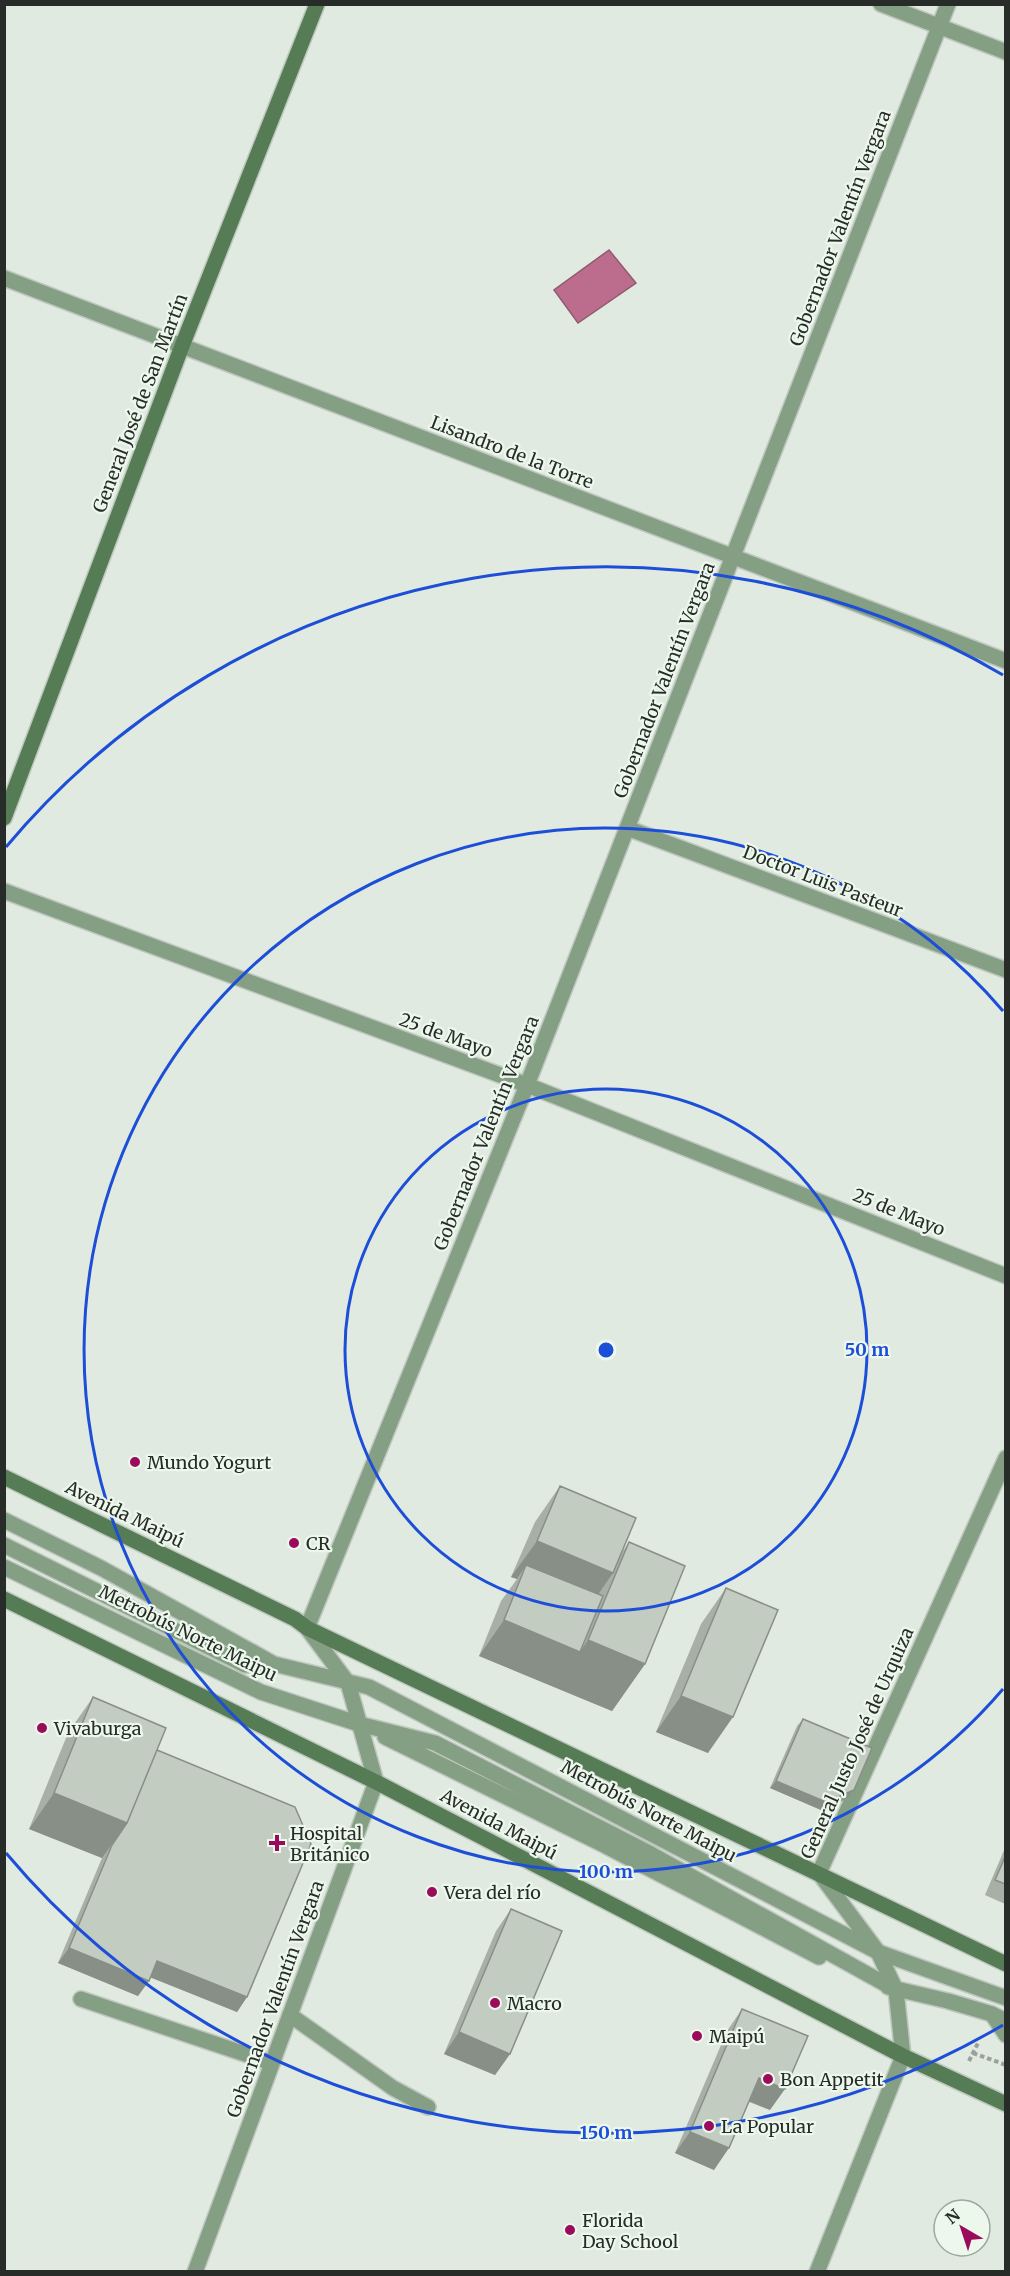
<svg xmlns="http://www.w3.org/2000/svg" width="1010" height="2276" font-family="Merriweather,serif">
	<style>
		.water { fill: #bc6d8d; stroke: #905a6f; stroke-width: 1.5 }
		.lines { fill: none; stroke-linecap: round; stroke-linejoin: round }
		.lane-casing { stroke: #bfc8bf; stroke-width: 18 }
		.street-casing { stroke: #bfc8bf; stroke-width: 18 }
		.secondary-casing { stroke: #bfc8bf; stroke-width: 18 }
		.path { stroke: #9aa29a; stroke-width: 4; stroke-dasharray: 4.5 3; stroke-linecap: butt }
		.lane { stroke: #859f85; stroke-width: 15 }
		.street { stroke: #859f85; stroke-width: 15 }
		.secondary { stroke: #567c56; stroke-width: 15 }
		.wall { fill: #a7afa6 }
		.shaded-wall { fill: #888f87 }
		.building { fill: #c2ccc1; stroke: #888f87; stroke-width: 1.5 }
		.ring { fill: none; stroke: #1d4ed8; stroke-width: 3 }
		.poi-dot { fill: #9a0b5b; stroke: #edf8ed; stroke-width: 2 }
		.labels { text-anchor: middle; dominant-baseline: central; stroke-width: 4.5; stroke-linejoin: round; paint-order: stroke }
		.street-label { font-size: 18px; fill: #282c28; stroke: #edf8ed }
		.poi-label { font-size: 18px; fill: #282c28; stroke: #edf8ed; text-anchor: start }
		.centre { fill: #1d4ed8; stroke: #edf8ed; stroke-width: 3 }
		.ring-label { font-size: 18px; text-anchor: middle; font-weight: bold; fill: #1d4ed8; stroke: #edf8ed; stroke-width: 4.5; stroke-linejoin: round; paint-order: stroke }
	</style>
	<rect width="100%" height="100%" fill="#e0eae0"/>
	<path class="water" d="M609 250 636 283 578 323 554 290Z"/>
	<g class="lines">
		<g class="lane-casing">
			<path id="lane" d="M4 1520 101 1568 274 1664 369 1687 878 1952 1006 1998
				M4 1545 245 1665 274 1664
				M4 1567 261 1692 359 1724 435 1743 651 1854 896 1990
				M385 1737 604 1845 819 1957
				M888 1987 948 2001 992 2014 1006 2021
				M81 1999 272 2063
				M992 2014 1006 2035
				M290 2015 393 2088 428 2107"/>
		</g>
		<g class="street-casing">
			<path id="street" d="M881 4 1006 52
				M4 278 1006 661
				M627 828 1006 970
				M4 891 527 1085 1006 1276
				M195 2272 376 1782 348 1683 307 1628 527 1085 948 4
				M817 2272 903 2056 896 1990 878 1952 819 1873 1006 1458"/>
		</g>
		<g class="secondary-casing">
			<path id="secondary" d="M4 818 182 346 317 4
				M4 1477 295 1619 307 1628 1006 1964
				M4 1599 376 1782 903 2056 1006 2104"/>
		</g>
		<path class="path" d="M973 2053 1006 2065
			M969 2061 979 2041"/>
		<use href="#lane" class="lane"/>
		<use href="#street" class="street"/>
		<use href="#secondary" class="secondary"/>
	</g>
	<path class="wall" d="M560 1486 621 1554 629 1542 645 1664 612 1711 479 1656 501 1601 517 1579 511 1577 535 1522Z
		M726 1588 708 1753 656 1732 701 1624Z
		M93 1697 157 1750 247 1997 237 2012 150 1977 138 1996 58 1963 102 1858 29 1829 68 1733Z
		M803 1719 854 1790 848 1798 821 1810 770 1788 797 1726Z
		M1005 1848V1904L985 1895Z
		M511 1909 510 2054 495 2075 444 2054 496 1931Z
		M742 2009 770 2110 749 2102 714 2170 675 2153 727 2031Z"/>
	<path class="shaded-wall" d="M537 1541 613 1573 588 1609 526 1565 517 1579 511 1577Z
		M504 1620 580 1652 588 1640 645 1664 612 1711 479 1656Z
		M681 1696 733 1717 708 1753 656 1732Z
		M776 1781 854 1790 848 1798 821 1810 770 1788Z
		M54 1793 127 1823 102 1858 29 1829Z
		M69 1948 149 1981 138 1996 58 1963Z
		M157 1961 247 1997 237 2012 147 1976Z
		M459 2032 510 2054 495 2075 444 2054Z
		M759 2078 785 2089 770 2110 744 2099Z
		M690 2132 729 2148 714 2170 675 2153Z"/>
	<path class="building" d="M560 1486 636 1518 613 1573 537 1541Z
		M629 1542 685 1566 645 1664 588 1640Z
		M526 1565 603 1596 580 1652 504 1620Z
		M726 1588 778 1610 733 1717 681 1696Z
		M93 1697 166 1728 127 1823 54 1793Z
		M803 1719 872 1748 854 1790 826 1802 776 1781Z
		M157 1750 295 1807 311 1844 247 1997 157 1961 149 1981 69 1948 112 1845 127 1823Z
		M1005 1857V1884L995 1880Z
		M511 1909 562 1931 510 2054 459 2032Z
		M742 2009 808 2036 785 2089 759 2078 729 2148 690 2132Z"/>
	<g class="ring">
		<circle cx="606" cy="1350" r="261"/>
		<path d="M1003 1689A522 522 0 1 1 1003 1011"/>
		<path d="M1003 2025A783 783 0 0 1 6 1853M6 847A783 783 0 0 1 1003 675"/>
	</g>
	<g class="poi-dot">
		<circle cx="135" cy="1462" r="6"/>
		<circle cx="294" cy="1543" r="6"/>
		<circle cx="42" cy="1728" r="6"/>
		<path d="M274 1834h6v6h6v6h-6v6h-6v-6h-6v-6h6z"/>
		<circle cx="432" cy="1892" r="6"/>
		<circle cx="495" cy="2003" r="6"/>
		<circle cx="697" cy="2036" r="6"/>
		<circle cx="768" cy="2079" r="6"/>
		<circle cx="709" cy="2126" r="6"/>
		<circle cx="570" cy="2230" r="6"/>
	</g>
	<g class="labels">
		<g class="street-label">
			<text transform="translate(840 228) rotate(-69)">Gobernador Valentín Vergara</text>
			<text transform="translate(140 403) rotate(-69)">General José de San Martín</text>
			<text transform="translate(512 452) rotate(21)">Lisandro de la Torre</text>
			<text transform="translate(664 680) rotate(-69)">Gobernador Valentín Vergara</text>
			<text transform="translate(823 881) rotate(21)">Doctor Luis Pasteur</text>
			<text transform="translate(446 1035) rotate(20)">25 de Mayo</text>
			<text transform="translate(486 1133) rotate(-68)">Gobernador Valentín Vergara</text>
			<text transform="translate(899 1212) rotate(22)">25 de Mayo</text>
			<text transform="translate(125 1514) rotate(26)">Avenida Maipú</text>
			<text transform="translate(188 1633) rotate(26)">Metrobús Norte Maipu</text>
			<text transform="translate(857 1743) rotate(-66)">General Justo José de Urquiza</text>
			<text transform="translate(649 1811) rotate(28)">Metrobús Norte Maipu</text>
			<text transform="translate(499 1824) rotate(28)">Avenida Maipú</text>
			<text transform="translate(275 1999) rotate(-70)">Gobernador Valentín Vergara</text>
		</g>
		<g class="poi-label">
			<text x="147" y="1462">Mundo Yogurt</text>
			<text x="306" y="1543">CR</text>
			<text x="54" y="1728">Vivaburga</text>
			<text x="290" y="1833">Hospital<tspan x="290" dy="21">Británico</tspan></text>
			<text x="444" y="1892">Vera del río</text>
			<text x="507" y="2003">Macro</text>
			<text x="709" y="2036">Maipú</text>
			<text x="780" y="2079">Bon Appetit</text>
			<text x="721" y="2126">La Popular</text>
			<text x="582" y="2220">Florida<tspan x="582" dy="21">Day School</tspan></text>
		</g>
	</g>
	<circle cx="606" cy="1350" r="9" class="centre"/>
	<g class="ring-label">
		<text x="867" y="1356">50 m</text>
		<text x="606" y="1878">100 m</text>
		<text x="606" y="2139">150 m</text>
	</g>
	<rect width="1010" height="2276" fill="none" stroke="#282c28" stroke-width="12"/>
	<g transform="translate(962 2228) rotate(321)"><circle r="28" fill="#edf8ed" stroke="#9ea69e" stroke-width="1.5"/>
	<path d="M0-4.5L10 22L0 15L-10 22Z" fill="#9a0b5b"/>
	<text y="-9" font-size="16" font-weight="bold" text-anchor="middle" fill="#282c28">N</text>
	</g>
</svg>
